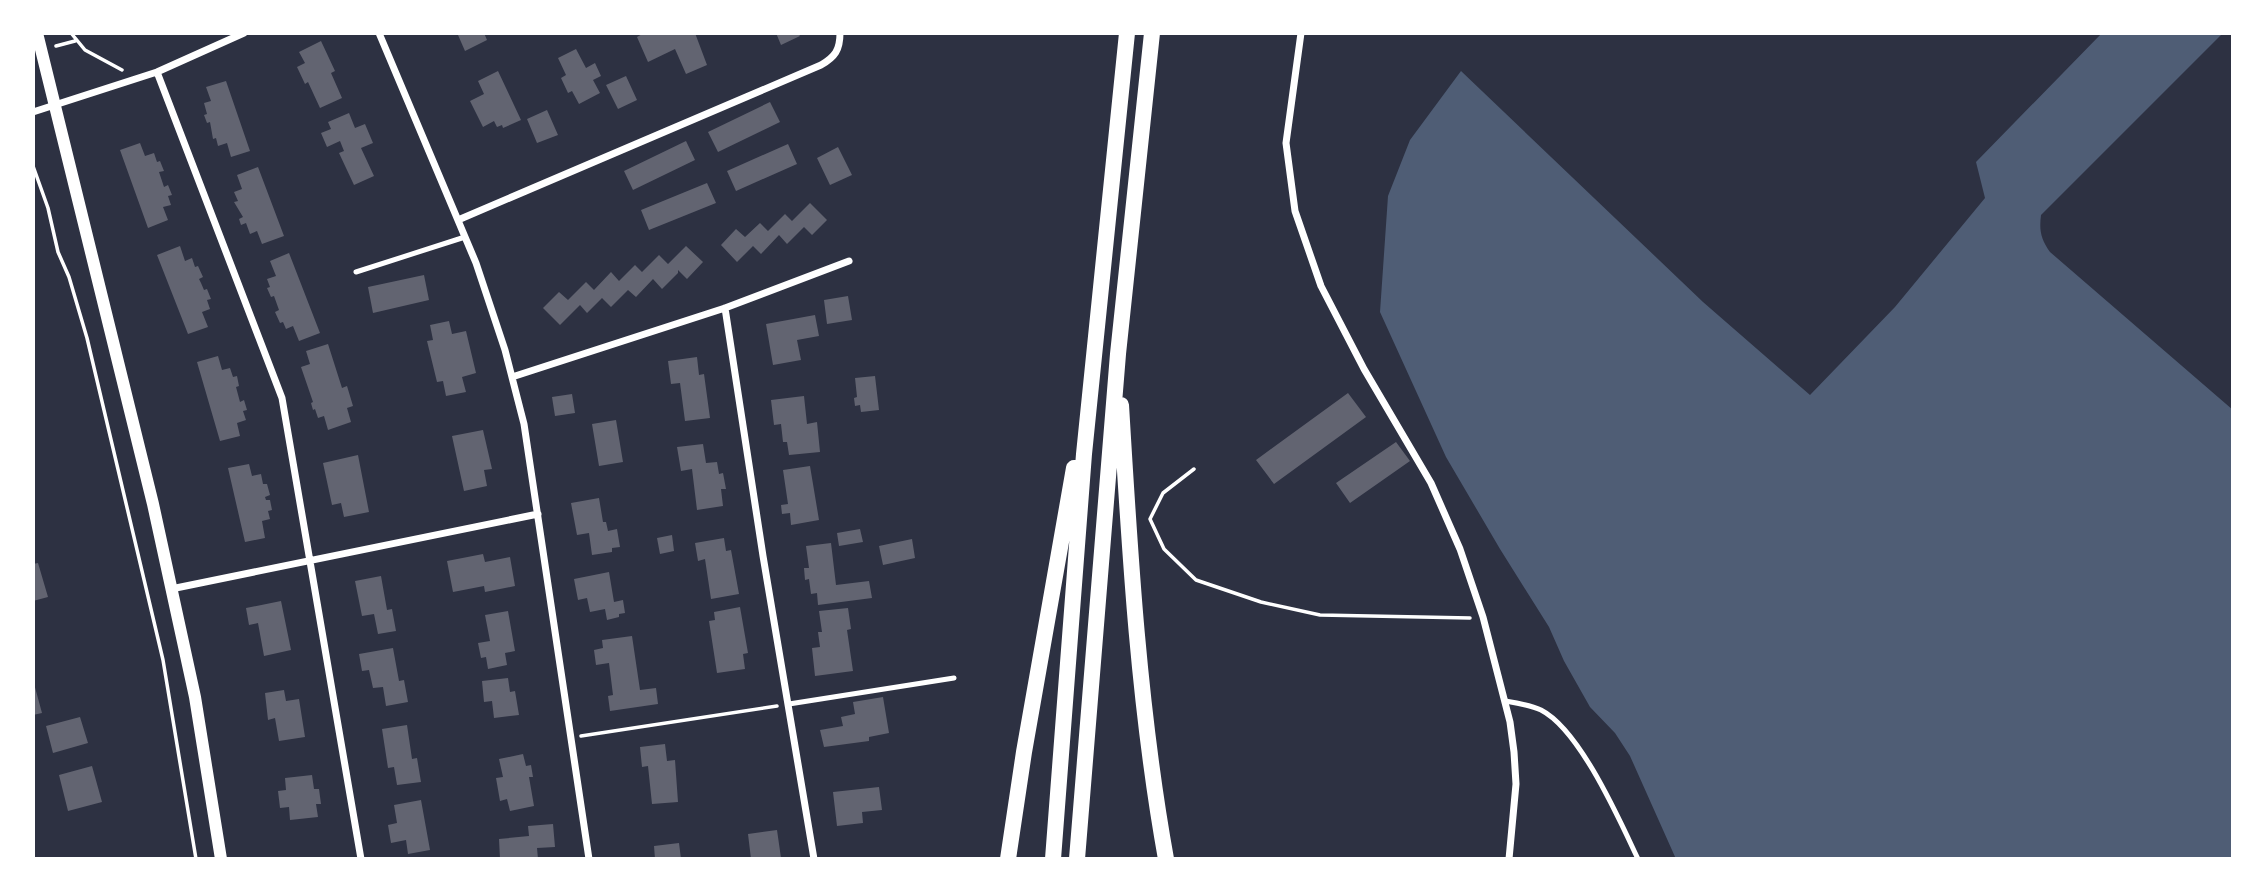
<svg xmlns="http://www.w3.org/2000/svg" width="2266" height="892" font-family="'Sofia Sans Condensed',sans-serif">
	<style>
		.water { fill: #4f5d75 }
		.building { fill: #626471 }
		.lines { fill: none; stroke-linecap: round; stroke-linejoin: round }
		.path { stroke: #fff; stroke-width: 3.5 }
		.service { stroke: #fff; stroke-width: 5 }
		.minor { stroke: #fff; stroke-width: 7 }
		.tertiary { stroke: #fff; stroke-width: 12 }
		.trunk { stroke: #fff; stroke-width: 16 }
	</style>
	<rect width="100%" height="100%" fill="#2d3142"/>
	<path class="water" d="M2102 33H2223L2041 215C2039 231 2041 239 2050 252L2233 410V859H1676L1630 756 1615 733 1590 707 1564 661 1549 627 1500 549 1446 457 1380 312 1388 196 1410 140 1461 71 1703 302 1810 395 1895 307 1985 198 1976 162Z"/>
	<path class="building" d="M462 33H484L487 40 465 51 458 35Z
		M644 33H695L707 65 686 74 675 49 648 62 637 37Z
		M776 33H798L800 36 781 45Z
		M321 41 335 71 331 73 342 98 320 108 308 82 305 84 297 67 305 63 299 52Z
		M576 49 586 68 595 63 601 76 593 80 600 93 579 104 572 91 568 93 561 78 566 75 558 58Z
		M498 71 521 120 503 128 502 125 497 127 494 121 483 127 470 101 484 94 478 81Z
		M626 76 637 100 618 109 606 85Z
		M226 81 250 151 231 157 227 143 218 146 216 138 213 139 210 122 207 123 204 115 207 114 204 103 211 101 206 87Z
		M770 102 780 122 718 152 708 132Z
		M547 110 558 135 537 143 527 119Z
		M349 113 355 128 365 124 373 143 361 148 374 176 354 185 339 153 344 151 340 141 327 147 321 133 331 129 328 122Z
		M686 141 695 160 633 190 624 171Z
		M140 143 145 156 154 153 157 162 160 161 164 171 159 172 164 187 168 185 172 195 168 196 171 205 163 207 168 220 148 228 120 150Z
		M788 144 797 164 736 191 727 171Z
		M838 147 852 175 830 185 817 158Z
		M258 167 284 236 262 244 257 231 250 234 246 223 241 225 239 219 243 217 234 202 238 201 234 192 242 189 237 175Z
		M707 183 716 203 649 230 641 210Z
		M810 203 827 220 812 235 804 227 787 244 779 235 761 254 753 246 737 262 721 245 736 229 745 237 760 223 768 231 785 214 792 221Z
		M180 246 185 261 192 258 195 267 198 266 203 277 199 279 201 283 204 290 207 289 211 299 207 300 210 309 202 312 208 327 188 334 157 255Z
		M686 246 703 262 687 279 678 270V273L662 289 653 279 636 297 628 290 611 307 602 298 587 313 580 305 560 325 543 308 559 292 568 300 586 282 594 290 611 272 619 281 635 265 642 272 659 255 668 264Z
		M289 253 320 333 299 341 293 326 286 329 283 322 280 323 275 312 279 310 274 296 271 297 267 288 270 287 267 279 276 276 270 261Z
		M424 275 429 300 373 313 368 287Z
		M848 296 852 320 827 324 824 300Z
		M815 315 819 336 797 340 801 360 773 365 766 324Z
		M449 321 452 334 466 331 476 373 462 377 466 392 446 396 443 381 437 382 427 341 433 340 430 325Z
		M328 344 342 388 347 386 353 406 347 408 351 422 328 430 324 416 318 418 315 409 313 410 311 403 313 402 301 367 310 364 306 351Z
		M218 356 222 370 230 368 233 377 237 376 239 386 236 387 240 402 244 400 247 410 243 411 246 420 237 423 240 436 220 441 197 362Z
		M697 357 699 375 704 374 710 418 685 421 680 383 671 384 668 361Z
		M875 376 879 410 861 412 860 405 855 406 854 398 857 397 855 378Z
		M1348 393 1366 417 1274 484 1256 460Z
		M572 394 575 413 555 416 552 397Z
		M804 396 807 424 817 422 820 452 789 455 787 442H783L781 424 774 425 771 400Z
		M616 420 623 462 599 466 592 424Z
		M483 430 492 469 484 470 487 486 464 491 452 436Z
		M1396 442 1410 461 1350 503 1336 483Z
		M703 444 706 463 717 462 719 474 723 473 726 489H721L723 506 697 510 692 469 681 471 677 447Z
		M358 455 369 512 344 517 341 503 332 505 323 463Z
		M249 464 252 476 261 474 263 484H267L270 495 265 497 266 500H270L272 510 268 511 270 519 262 521 265 538 245 542 228 468Z
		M810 466 819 520 791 525 790 513 782 514 781 505 788 504 783 470Z
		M599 498 603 522H606L608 531 617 529 620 547 612 548V552L592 555 589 533 577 535 571 503Z
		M860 529 863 542 839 546 837 533Z
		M672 535 674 551 660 554 657 538Z
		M724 538 726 551 731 550 739 594 711 599 705 559 698 561 695 543Z
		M912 539 915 558 883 565 879 546Z
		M831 543 836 585 869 581 872 598 818 605 817 593 811 594 809 579 805 580 804 568H809L806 546Z
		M483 554 485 562 510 557 515 586 485 592 484 586 453 592 447 561Z
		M38 563 48 597 33 601V564Z
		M609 572 614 602 623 600 625 613 619 614V617L607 620 605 609 590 612 587 598 578 600 574 579Z
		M381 576 387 610 392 609 396 631 378 634 374 614 362 616 355 581Z
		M281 601 291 650 264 656 258 623 249 625 246 608Z
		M740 607 748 653 743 654 745 669 717 673 709 621 715 620 714 612Z
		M848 608 851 629 847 630 853 671 815 676 812 648 820 647 818 632H822L819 611Z
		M508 611 515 651 505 653 507 665 488 669 486 657 481 658 478 643 490 641 485 615Z
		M632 636 640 690 656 688 658 704 610 711 608 696 613 695 609 663 596 665 594 650 603 648 602 640Z
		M393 648 399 681 404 680 408 702 386 706 383 687 373 688 369 670 362 671 359 654Z
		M508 678 510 692 515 691 519 715 494 718 492 701 484 702 482 681Z
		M33 680 42 713 33 715Z
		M284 690 286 701 299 699 305 737 279 741 275 718 268 720 265 693Z
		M883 697 889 733 869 737V741L824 747 820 730 843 726 841 717 855 714 853 702Z
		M80 717 88 743 53 753 46 726Z
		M407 725 412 759 417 758 421 782 397 785 394 767 388 768 382 729Z
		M665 744 667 761 675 760 678 802 652 804 648 766 642 767 640 747Z
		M523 754 526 766 531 765 533 777H529L534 806 510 811 507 799 500 801 496 778 503 777 499 759Z
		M92 766 102 802 68 811 59 775Z
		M312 775 314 789H319L321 804H316L318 817 290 820 289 807 280 808 278 791 286 790 285 778Z
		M879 787 882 810 862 812 863 823 837 826 833 792Z
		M421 800 430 850 408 854 406 840 391 843 388 825 397 823 394 805Z
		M553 824 555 847 537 848 538 859H500L499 839 529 836 528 826Z
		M777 830 781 858 751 859 748 834Z
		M679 843 681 859H655L654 846Z"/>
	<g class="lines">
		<path class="path" d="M71 33 85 50 122 70
			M56 46 75 41
			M33 166 48 208 58 252 69 277 87 338 163 660 196 859
			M1194 469 1163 493 1150 519 1164 549 1196 580 1261 602 1320 615 1470 618
			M581 736 777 706"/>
		<path class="service" d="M356 272 465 237
			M1505 701C1517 703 1530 705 1541 710 1580 730 1619 819 1638 859
			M789 704 954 678"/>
		<path class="minor" d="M379 33 476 263 505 350 524 424 589 859
			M1301 33 1286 143 1295 211 1321 286 1364 369 1431 483 1460 549 1483 617 1510 722 1514 752 1516 784 1509 859
			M157 72 282 398 361 859
			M33 112 157 72 244 33
			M458 220 821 65C835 57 840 50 840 33
			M725 308 763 556 814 859
			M512 377 725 308 849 261
			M171 589 538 514"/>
		<path class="tertiary" d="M37 33 153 504 195 697 221 859"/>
		<path class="trunk" d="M1121 405C1130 557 1139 709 1166 859
			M1008 859 1024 752 1074 468
			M1053 859 1084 454 1127 33
			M1077 859 1118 354 1152 33"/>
	</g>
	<rect width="2266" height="892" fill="none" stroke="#ffffff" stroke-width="70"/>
</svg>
